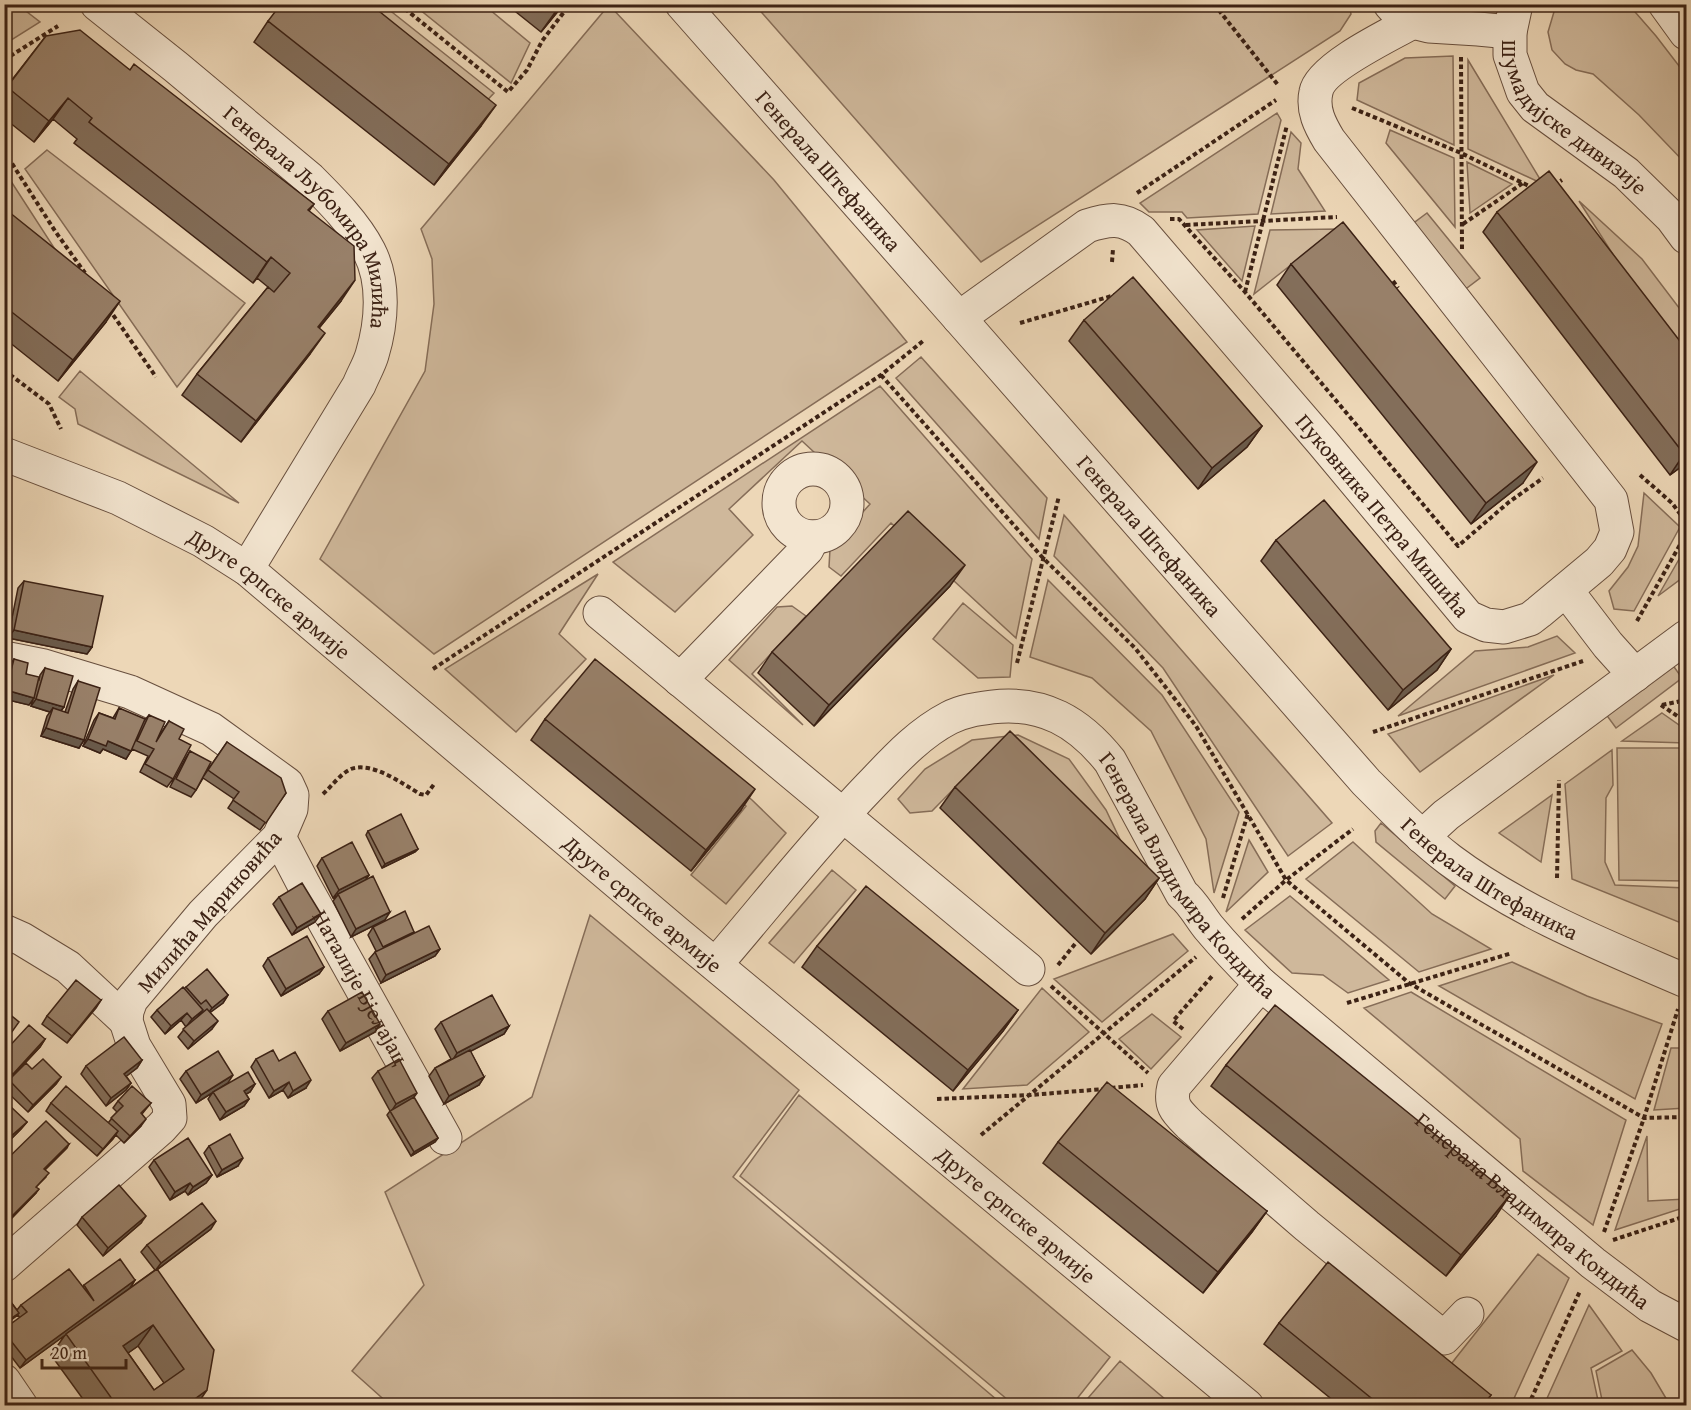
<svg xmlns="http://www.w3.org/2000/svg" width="1691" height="1410" font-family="'Gentium Book Plus',serif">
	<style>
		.green { fill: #cfb89b; stroke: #866d58; stroke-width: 1.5 }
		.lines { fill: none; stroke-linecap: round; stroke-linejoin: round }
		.minor-casing { stroke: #684f3e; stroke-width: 35 }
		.path { stroke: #3c2215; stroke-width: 4; stroke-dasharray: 4.5 3; stroke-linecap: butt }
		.minor { stroke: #f3e5d0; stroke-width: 33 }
		.wall { fill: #836e5a; stroke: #3c2215; stroke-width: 1.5; fill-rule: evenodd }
		.shaded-wall { fill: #6a5a4a; stroke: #3c2215; stroke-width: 1.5 }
		.building { fill: #988069; stroke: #3c2215; stroke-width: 1.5; fill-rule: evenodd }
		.labels { text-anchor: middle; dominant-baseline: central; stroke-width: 5; stroke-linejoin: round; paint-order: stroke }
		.street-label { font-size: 22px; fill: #3c2215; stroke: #f3e5d0 }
	</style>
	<rect width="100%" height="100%" fill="#edd7b7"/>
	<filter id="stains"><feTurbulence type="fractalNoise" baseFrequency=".00333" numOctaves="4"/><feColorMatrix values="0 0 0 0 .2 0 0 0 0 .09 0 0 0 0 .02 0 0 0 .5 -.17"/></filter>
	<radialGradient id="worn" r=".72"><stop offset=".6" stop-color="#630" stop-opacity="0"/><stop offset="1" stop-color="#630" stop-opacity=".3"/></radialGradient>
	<path class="green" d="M4 5H18L40 22 5 44Z
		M339 5H383L494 93 477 111Z
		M414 5H484L530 43 511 83Z
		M609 5 774 180 907 342 434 654 320 559 425 371 434 304 432 259 421 229Z
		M1349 5 1351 14 1340 31 981 262 755 5Z
		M1556 5H1629L1656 36 1686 75V164L1639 115 1593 74 1576 70 1565 64 1552 50 1548 32Z
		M1453 56 1454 145 1357 100 1359 83 1405 58Z
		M1468 60 1543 184 1468 149Z
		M1277 113 1281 120 1258 214 1187 218 1182 212H1149L1140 203Z
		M1390 130 1454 158 1455 227 1386 143Z
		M1291 132 1301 143 1298 169 1325 211 1271 214Z
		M47 150 245 303 177 387 25 169Z
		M1467 162 1512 184 1470 213Z
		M5 172 93 308 5 237Z
		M1579 201 1642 259 1686 317V347L1677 355Z
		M1427 213 1480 278 1463 291 1411 225Z
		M1255 226 1242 281 1197 230Z
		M1337 229 1329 235 1254 294 1270 230Z
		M921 357 1047 498 1039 539 896 378Z
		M80 371 239 503 78 424 75 409 59 397Z
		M880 386 1032 559 1016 638 891 523 841 576 829 567 830 549 870 504 802 441 729 509 753 535 675 612 613 562Z
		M1644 493 1680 527 1634 611 1614 609 1609 591 1628 567 1638 546Z
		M1064 515 1332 823 1288 856 1163 668 1054 556Z
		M1686 547V575L1658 596Z
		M598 574 559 634 586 659 516 732 445 669Z
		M1048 580 1162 695 1239 812 1214 893 1206 839 1151 731 1092 678 1030 657Z
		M963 603 1013 645 1010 677 978 678 933 639Z
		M792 606 806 616 752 674 803 725 729 660 777 607Z
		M1557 636 1575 653 1398 716 1475 651 1528 647Z
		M1672 664 1682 678 1616 728 1605 713Z
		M1554 675 1420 772 1388 734Z
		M1662 713 1686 730V743L1622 741Z
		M1018 735 1069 759 1106 810 1145 892 995 747 932 811 910 813 898 799 925 769 972 740Z
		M688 745 752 800 786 833 726 904 691 875 746 806 682 753Z
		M1617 748H1686V881L1619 880Z
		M1612 750 1613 785 1606 798 1605 862 1615 885 1686 888V925L1572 879 1565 784Z
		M1552 795 1541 862 1499 833Z
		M1381 823 1455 886 1445 899 1376 842 1375 831Z
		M1249 840 1268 872 1226 912Z
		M1353 842 1432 914 1491 949 1419 972 1306 879Z
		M832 870 856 890 794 963 769 943Z
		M1290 896 1389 980 1348 993 1323 975 1292 973 1245 930Z
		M590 915 799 1090 733 1177 1003 1405H390L352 1371 424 1285 385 1192 532 1097Z
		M1173 934 1188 951 1102 1022 1054 979Z
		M1512 962 1587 996 1662 1024 1635 1099 1439 986Z
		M1042 988 1089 1032 1027 1085 963 1089Z
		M1411 992 1626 1120 1593 1225 1523 1171 1520 1139 1364 1008Z
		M1152 1014 1181 1037 1151 1069 1119 1039Z
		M1671 1048H1686V1108L1654 1110Z
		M799 1095 1110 1357 1072 1405H1014L740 1176Z
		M1647 1136 1648 1201 1686 1199V1207L1615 1230Z
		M1538 1254 1569 1278 1511 1405H1471L1440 1378Z
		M1589 1305 1622 1351 1591 1368 1599 1405H1544Z
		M1632 1350 1651 1373 1670 1405H1603L1596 1371Z
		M1120 1361 1172 1405H1082Z"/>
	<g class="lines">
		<g class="minor-casing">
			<g id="minor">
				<path id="s1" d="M97 4 176 67 310 179C331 200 355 224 369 251 385 282 382 322 372 355 369 365 363 375 359 385L247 569"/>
				<path id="s2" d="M682 4 959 318 1366 782C1393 809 1420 837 1450 860 1521 913 1605 946 1686 981"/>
				<path d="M1390 4 1399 14 1413 22 1429 26 1478 29 1510 32"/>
				<path id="s3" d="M1516 4 1510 32V55L1523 92 1535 107 1626 173 1672 218 1686 237"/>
				<path d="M1665 4 1686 33"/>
				<path id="s4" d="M959 318 1087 226C1109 219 1122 217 1141 231L1323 443 1468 617 1486 625 1504 627 1530 619 1539 612 1599 562 1610 549 1617 532 1611 500 1329 140C1320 125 1312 110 1316 92 1320 68 1391 34 1413 22"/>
				<path id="s5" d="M4 454 118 498 203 541 247 569 677 933 1247 1406"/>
				<circle cx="813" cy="503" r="34"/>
				<path d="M1566 590 1608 645 1635 675"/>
				<path d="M600 613 1028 969"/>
				<path d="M4 658 44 666 130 692 211 729 287 784 292 795 291 809 279 837 203 914 131 1000 127 1011 126 1021 134 1046 169 1104 170 1118 161 1128 4 1265"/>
				<path d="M680 680 807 549 813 537"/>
				<path id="s6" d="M279 837 304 885 445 1138"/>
				<path d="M1422 837 1446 815 1686 637"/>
				<path d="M4 931 22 939 68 967 126 1021"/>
				<path id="s7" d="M716 964C767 905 815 843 870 786 894 761 918 734 949 718 962 711 977 709 992 707 1043 701 1079 722 1110 761L1182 894C1193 903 1200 917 1209 928 1225 947 1243 966 1261 984L1593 1263 1650 1306 1686 1325"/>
				<path d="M1261 984 1174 1086C1169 1106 1177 1112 1190 1125L1307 1226 1444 1338 1467 1314"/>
				<path d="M4 1381 21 1406"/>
			</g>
		</g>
		<path class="path" d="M399 4 508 92 527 70 542 41 570 4
			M1214 4 1278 85
			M1461 57 1462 249
			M4 60 58 26
			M1352 108 1461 153 1533 188
			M4 151 55 231 85 273
			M1554 185 1562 180
			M1137 193 1276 100
			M1170 219H1179L1245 292 1458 546 1509 502 1543 478
			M1463 224 1523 183
			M1186 225 1337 217
			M1112 262 1113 249
			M1393 281 1398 288
			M1245 292 1287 125
			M109 309 156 377
			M1020 323 1115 295
			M4 370 49 404 61 429
			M881 375 1043 558 1135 648 1196 726 1286 880 1409 983 1644 1118 1686 1117
			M1640 475 1672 503 1686 522
			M1637 621 1686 534
			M1017 663 1059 496
			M433 669 881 375 923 341
			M1661 705 1686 722
			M1662 705 1686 700
			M1373 732 1583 661
			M323 794C332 786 340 774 351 769 372 761 403 784 420 794L426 795 435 783
			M1557 878 1559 780
			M1223 898 1248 813
			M1242 919 1286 880 1353 829
			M1058 965 1075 944
			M1051 986 1148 1073
			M1347 1003 1512 953
			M1183 1029 1173 1021 1213 975
			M1111 1088 1143 1085
			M937 1099 1030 1095 1104 1089
			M981 1135 1196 957
			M1604 1232 1644 1118 1678 1009
			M1613 1240 1686 1216
			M1528 1406 1580 1291"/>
		<use href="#minor" class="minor"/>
	</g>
	<path class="wall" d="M506 4H564L541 32Z
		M268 21 481 126 434 185 254 42Z
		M46 36 130 70 314 204 309 211 341 301 319 328 310 354 241 442 182 395 197 374 268 287 257 278 253 283 155 206 74 143 77 139 53 119 34 142 4 118V90Z
		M4 208 106 322 58 381 4 338Z
		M1497 212 1686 349V463L1670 475 1483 232Z
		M1291 264 1523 483 1471 524 1277 285Z
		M1084 320 1262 426 1247 447 1198 489 1069 341Z
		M1276 540 1451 649 1437 670 1388 710 1261 561Z
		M24 581 92 647 87 654 8 638 18 588Z
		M950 586 814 726 758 673 772 652Z
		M14 659 26 674 39 680 40 675 45 668 64 707 61 711 65 712 73 689 78 681 84 740 79 748 41 736 47 716 50 712 31 706 33 700 29 705 4 699V665L9 666Z
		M119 708 143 722 149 715 159 736 169 721 179 739 173 779 167 787 140 772 148 756 132 749 126 759 103 749 100 753 83 746 94 720 99 713 113 718Z
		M545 719 741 810 691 871 531 740Z
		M227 742 286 793 260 830 228 808 234 799 203 778 196 790 191 797 170 787 185 759 190 751 203 777Z
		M955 787 1159 878 1145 899 1091 954 940 808Z
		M368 831 418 849 415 852 382 868 366 835Z
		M322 858 369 875 365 880 385 920 351 937 333 901 337 896 333 898 317 866Z
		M279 897 315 922 292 935 273 904Z
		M373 927 414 932 413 934 440 949 435 956 381 983 369 959 376 951 368 935Z
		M817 946 1018 1010 1003 1031 953 1091 802 967Z
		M268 958 324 967 319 974 281 996 263 966Z
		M186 987 228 995 223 1003 210 1012 212 1029 188 1049 178 1037 186 1027 181 1020 165 1034 151 1017 157 1010Z
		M101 1000 67 1043 42 1024 47 1016Z
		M328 1011 375 1032 340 1051 322 1019Z
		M441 1022 509 1026 504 1034 470 1051 484 1077 479 1085 444 1104 429 1076 435 1068 451 1059 435 1029Z
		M45 1039 40 1047 14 1075 32 1069 61 1077 56 1084 28 1112 4 1089V1086L8 1081 7 1082 4 1080V1052Z
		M256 1059 279 1061 306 1088 288 1098 283 1090 269 1098 251 1067Z
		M142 1060 137 1068 126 1076 131 1083 126 1090 106 1106 81 1074 86 1066Z
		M1226 1065 1496 1216 1446 1276 1211 1086Z
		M186 1071 228 1083 196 1103 180 1079Z
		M378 1071 413 1098 438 1138 435 1142 411 1156 387 1115 390 1111 372 1078Z
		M255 1084 250 1092 246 1094 249 1099 244 1106 220 1120 208 1099 213 1092Z
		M118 1101 151 1103 142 1114 141 1126 124 1143 116 1135 97 1156 46 1111 51 1103 108 1123 117 1112 113 1108Z
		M4 1111 27 1122 21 1129 5 1145Z
		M1058 1142 1267 1211 1252 1232 1203 1293 1043 1163Z
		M69 1144 45 1169 46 1177 36 1187V1193L7 1223 4 1221V1162Z
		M209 1146 238 1166 217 1177 204 1153Z
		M154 1160 212 1175 206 1183 188 1195 185 1191 170 1200 149 1167Z
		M82 1217 141 1223 103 1256 77 1225Z
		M211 1229 157 1270 196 1406H88L51 1355 65 1335 20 1368 4 1347V1329L20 1318 18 1315 4 1325V1293L17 1310 21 1305 83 1287 84 1285 135 1280 130 1288 155 1270 141 1252 147 1245ZM138 1346 164 1383 154 1390 128 1353Z
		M1279 1323 1491 1395 1483 1406H1340L1264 1344Z"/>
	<path class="shaded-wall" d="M561 4H564L541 32Z
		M68 98 53 119 34 142 49 121Z
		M496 105 481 126 434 185 449 164Z
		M271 257 257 278 253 283 267 262Z
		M355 280 341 301 303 348 318 327Z
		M120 301 106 322 58 381 73 360Z
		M325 333 310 354 241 442 256 421Z
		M1262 426 1247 447 1198 489 1212 468Z
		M1686 453V463L1670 475 1684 454Z
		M1537 462 1523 483 1471 524 1486 503Z
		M965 565 950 586 814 726 829 705Z
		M14 630 92 647 87 654 8 638Z
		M1451 649 1437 670 1388 710 1403 690Z
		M6 690 34 698 29 705 4 699V692Z
		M36 699 64 707 58 714 53 708 50 712 31 706Z
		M46 728 84 740 79 748 41 736Z
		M88 739 108 741 131 751 126 759 103 749 100 753 83 746Z
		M755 789 741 810 691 871 706 850Z
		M418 849 415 852 382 868 385 864Z
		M369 875 364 882 338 894 337 896 333 898 339 890Z
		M1159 878 1145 899 1091 954 1105 933Z
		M390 912 385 920 351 937 356 929Z
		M321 914 315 922 292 935 297 928Z
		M440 949 435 956 381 983 386 975Z
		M324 967 319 974 281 996 286 989Z
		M228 995 223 1003 207 1015 212 1008Z
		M101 1000 96 1008 67 1043 72 1036Z
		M203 1010 197 1018 186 1027 192 1019Z
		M1018 1010 1003 1031 953 1091 968 1070Z
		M187 1013 181 1020 165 1034 171 1026Z
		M218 1021 212 1029 188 1049 194 1041Z
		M380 1024 375 1032 340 1051 346 1043Z
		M509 1026 504 1034 452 1061 457 1053Z
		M45 1039 40 1047 7 1082 13 1074Z
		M142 1060 137 1068 119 1082 124 1074Z
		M233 1075 228 1083 196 1103 201 1095Z
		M61 1077 56 1084 28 1112 33 1105Z
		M484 1077 479 1085 444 1104 449 1096Z
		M311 1080 306 1088 288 1098 293 1091Z
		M289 1082 283 1090 269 1098 274 1091Z
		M131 1083 126 1090 106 1106 111 1098Z
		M255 1084 250 1092 239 1098 244 1091Z
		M417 1093 412 1100 391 1112 396 1104Z
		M249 1099 244 1106 220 1120 226 1112Z
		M146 1119 141 1126 124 1143 130 1136Z
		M27 1122 21 1129 5 1145 10 1137Z
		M118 1131 113 1139 97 1156 103 1149Z
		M438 1138 435 1142 411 1156 414 1152Z
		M69 1144 67 1148 42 1173 44 1169Z
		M243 1158 238 1166 217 1177 222 1170Z
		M212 1175 206 1183 188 1195 193 1187Z
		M190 1183 185 1191 170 1200 175 1192Z
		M39 1189 36 1193 7 1223 9 1219Z
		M1510 1195 1496 1216 1446 1276 1461 1255Z
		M1267 1211 1252 1232 1203 1293 1218 1272Z
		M146 1216 141 1223 103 1256 108 1248Z
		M216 1221 211 1229 155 1271 161 1263Z
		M135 1280 130 1288 20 1368 26 1360Z
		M19 1313 16 1316 4 1325V1323Z
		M153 1325 138 1346 108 1367 123 1346Z
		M207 1390 196 1406H185Z"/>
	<path class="building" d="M281 4H370L496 105 449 164 268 21Z
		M547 4H561L556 11Z
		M80 30 130 70 134 64 314 204 308 210 354 246 355 280 318 327 325 333 256 421 197 374 268 287 274 292 290 273 271 257 267 262 169 185 89 122 92 118 68 98 49 121 7 87 46 36Z
		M1549 171 1686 349V453L1684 454 1497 212Z
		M4 208 120 301 73 360 4 306Z
		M1343 222 1537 462 1486 503 1291 264Z
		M1133 277 1262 426 1212 468 1084 320Z
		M1324 500 1451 649 1403 690 1276 540Z
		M908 511 965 565 829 705 772 652Z
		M24 581 103 596 92 647 14 630Z
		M14 659 28 663 26 674 39 677 34 698 6 690Z
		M595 659 755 789 706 850 545 719Z
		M4 665 10 666 4 686Z
		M45 668 73 676 64 707 36 699Z
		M78 681 100 688 84 740 46 728 53 708 68 713Z
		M119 708 145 719 131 751 108 741 106 746 88 739 99 713 115 719Z
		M149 715 165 722 156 742 169 721 184 729 179 739 191 745 173 779 145 764 154 749 137 741Z
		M1010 731 1159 878 1105 933 955 787Z
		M227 742 281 778 286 793 266 823 233 800 239 792 208 770Z
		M190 751 211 762 196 790 176 779Z
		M401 814 418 849 385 864 368 831Z
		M352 842 369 875 339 890 322 858Z
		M373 876 390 912 356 929 338 894Z
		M302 883 321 914 297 928 279 897Z
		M866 886 1018 1010 968 1070 817 946Z
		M405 911 414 932 383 947 373 927Z
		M429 926 440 949 386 975 375 952Z
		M307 936 324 967 286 989 268 958Z
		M207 969 228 995 212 1008 206 1000 201 1004 186 987Z
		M76 980 101 1000 72 1036 47 1016Z
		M183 987 203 1010 192 1019 187 1013 171 1026 157 1010Z
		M362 992 380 1024 346 1043 328 1011Z
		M492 995 509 1026 457 1053 441 1022Z
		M4 1002 11 1007 7 1012 19 1022 6 1040 4 1039Z
		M1275 1005 1510 1195 1461 1255 1226 1065Z
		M207 1009 218 1021 194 1041 183 1029Z
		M29 1025 45 1039 13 1074 4 1067V1052Z
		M124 1037 142 1060 124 1074 131 1083 111 1098 86 1066Z
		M273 1050 279 1061 295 1052 311 1080 293 1091 289 1082 274 1091 256 1059Z
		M470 1050 484 1077 449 1096 435 1068Z
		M218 1051 233 1075 201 1095 186 1071Z
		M43 1059 61 1077 33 1105 9 1080 26 1063 32 1069Z
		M399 1059 417 1093 396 1104 378 1071Z
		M248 1072 255 1084 244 1091 249 1099 226 1112 213 1092Z
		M1107 1082 1267 1211 1218 1272 1058 1142Z
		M66 1086 118 1131 103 1149 51 1103Z
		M132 1086 151 1103 141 1113 146 1119 130 1136 111 1118 123 1106 118 1101Z
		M414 1097 438 1138 414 1152 390 1111Z
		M10 1106 27 1122 10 1137 4 1132V1111Z
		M46 1121 69 1144 44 1169 49 1173 36 1187 39 1189 9 1219 4 1214V1162Z
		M230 1134 243 1158 222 1170 209 1146Z
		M188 1138 212 1175 193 1187 190 1183 175 1192 154 1160Z
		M119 1185 146 1216 108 1248 82 1217Z
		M202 1203 216 1221 161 1263 147 1245Z
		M120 1259 135 1280 26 1360 4 1332V1329L27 1312 21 1305 69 1269 94 1301 84 1285Z
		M1328 1262 1491 1395 1482 1406H1381L1279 1323Z
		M157 1269 214 1350 207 1390 185 1406H117L66 1334ZM153 1325 184 1369 154 1390 123 1346Z
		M4 1293 19 1313 4 1323Z"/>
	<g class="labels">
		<g class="street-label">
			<text stroke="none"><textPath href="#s3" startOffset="142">Шумадијске дивизије</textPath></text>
			<text stroke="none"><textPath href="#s2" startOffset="222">Генерала Штефаника</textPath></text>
			<text stroke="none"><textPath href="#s1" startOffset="308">Генерала Љубомира Милића</textPath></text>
			<text stroke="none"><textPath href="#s4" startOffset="588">Пуковника Петра Мишића</textPath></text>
			<text stroke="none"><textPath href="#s2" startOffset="708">Генерала Штефаника</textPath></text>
			<text stroke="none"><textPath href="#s5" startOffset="302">Друге српске армије</textPath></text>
			<text stroke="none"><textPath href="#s7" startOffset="660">Генерала Владимира Кондића</textPath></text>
			<text stroke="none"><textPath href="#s2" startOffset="1194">Генерала Штефаника</textPath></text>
			<text stroke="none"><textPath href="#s5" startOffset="788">Друге српске армије</textPath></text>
			<text transform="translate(209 911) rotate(-49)">Милића Мариновића</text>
			<text stroke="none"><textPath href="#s6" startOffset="171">Наталије Бјелајац</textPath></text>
			<text stroke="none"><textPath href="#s7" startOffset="1146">Генерала Владимира Кондића</textPath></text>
			<text stroke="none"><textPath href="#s5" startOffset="1274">Друге српске армије</textPath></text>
		</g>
	</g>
	<rect width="1691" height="1410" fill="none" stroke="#edd7b7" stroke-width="24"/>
	<rect x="6" y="6" width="1679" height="1398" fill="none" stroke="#3c2215" stroke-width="3"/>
	<rect x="12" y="12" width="1667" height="1386" fill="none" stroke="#3c2215" stroke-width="1.5"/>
	<path d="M42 1359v9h84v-9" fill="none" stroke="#3c2215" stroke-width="3"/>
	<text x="51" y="1359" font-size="18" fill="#3c2215" stroke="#f3e5d0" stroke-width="4.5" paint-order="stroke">20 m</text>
	<rect width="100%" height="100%" filter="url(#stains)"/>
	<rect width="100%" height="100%" fill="url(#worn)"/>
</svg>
